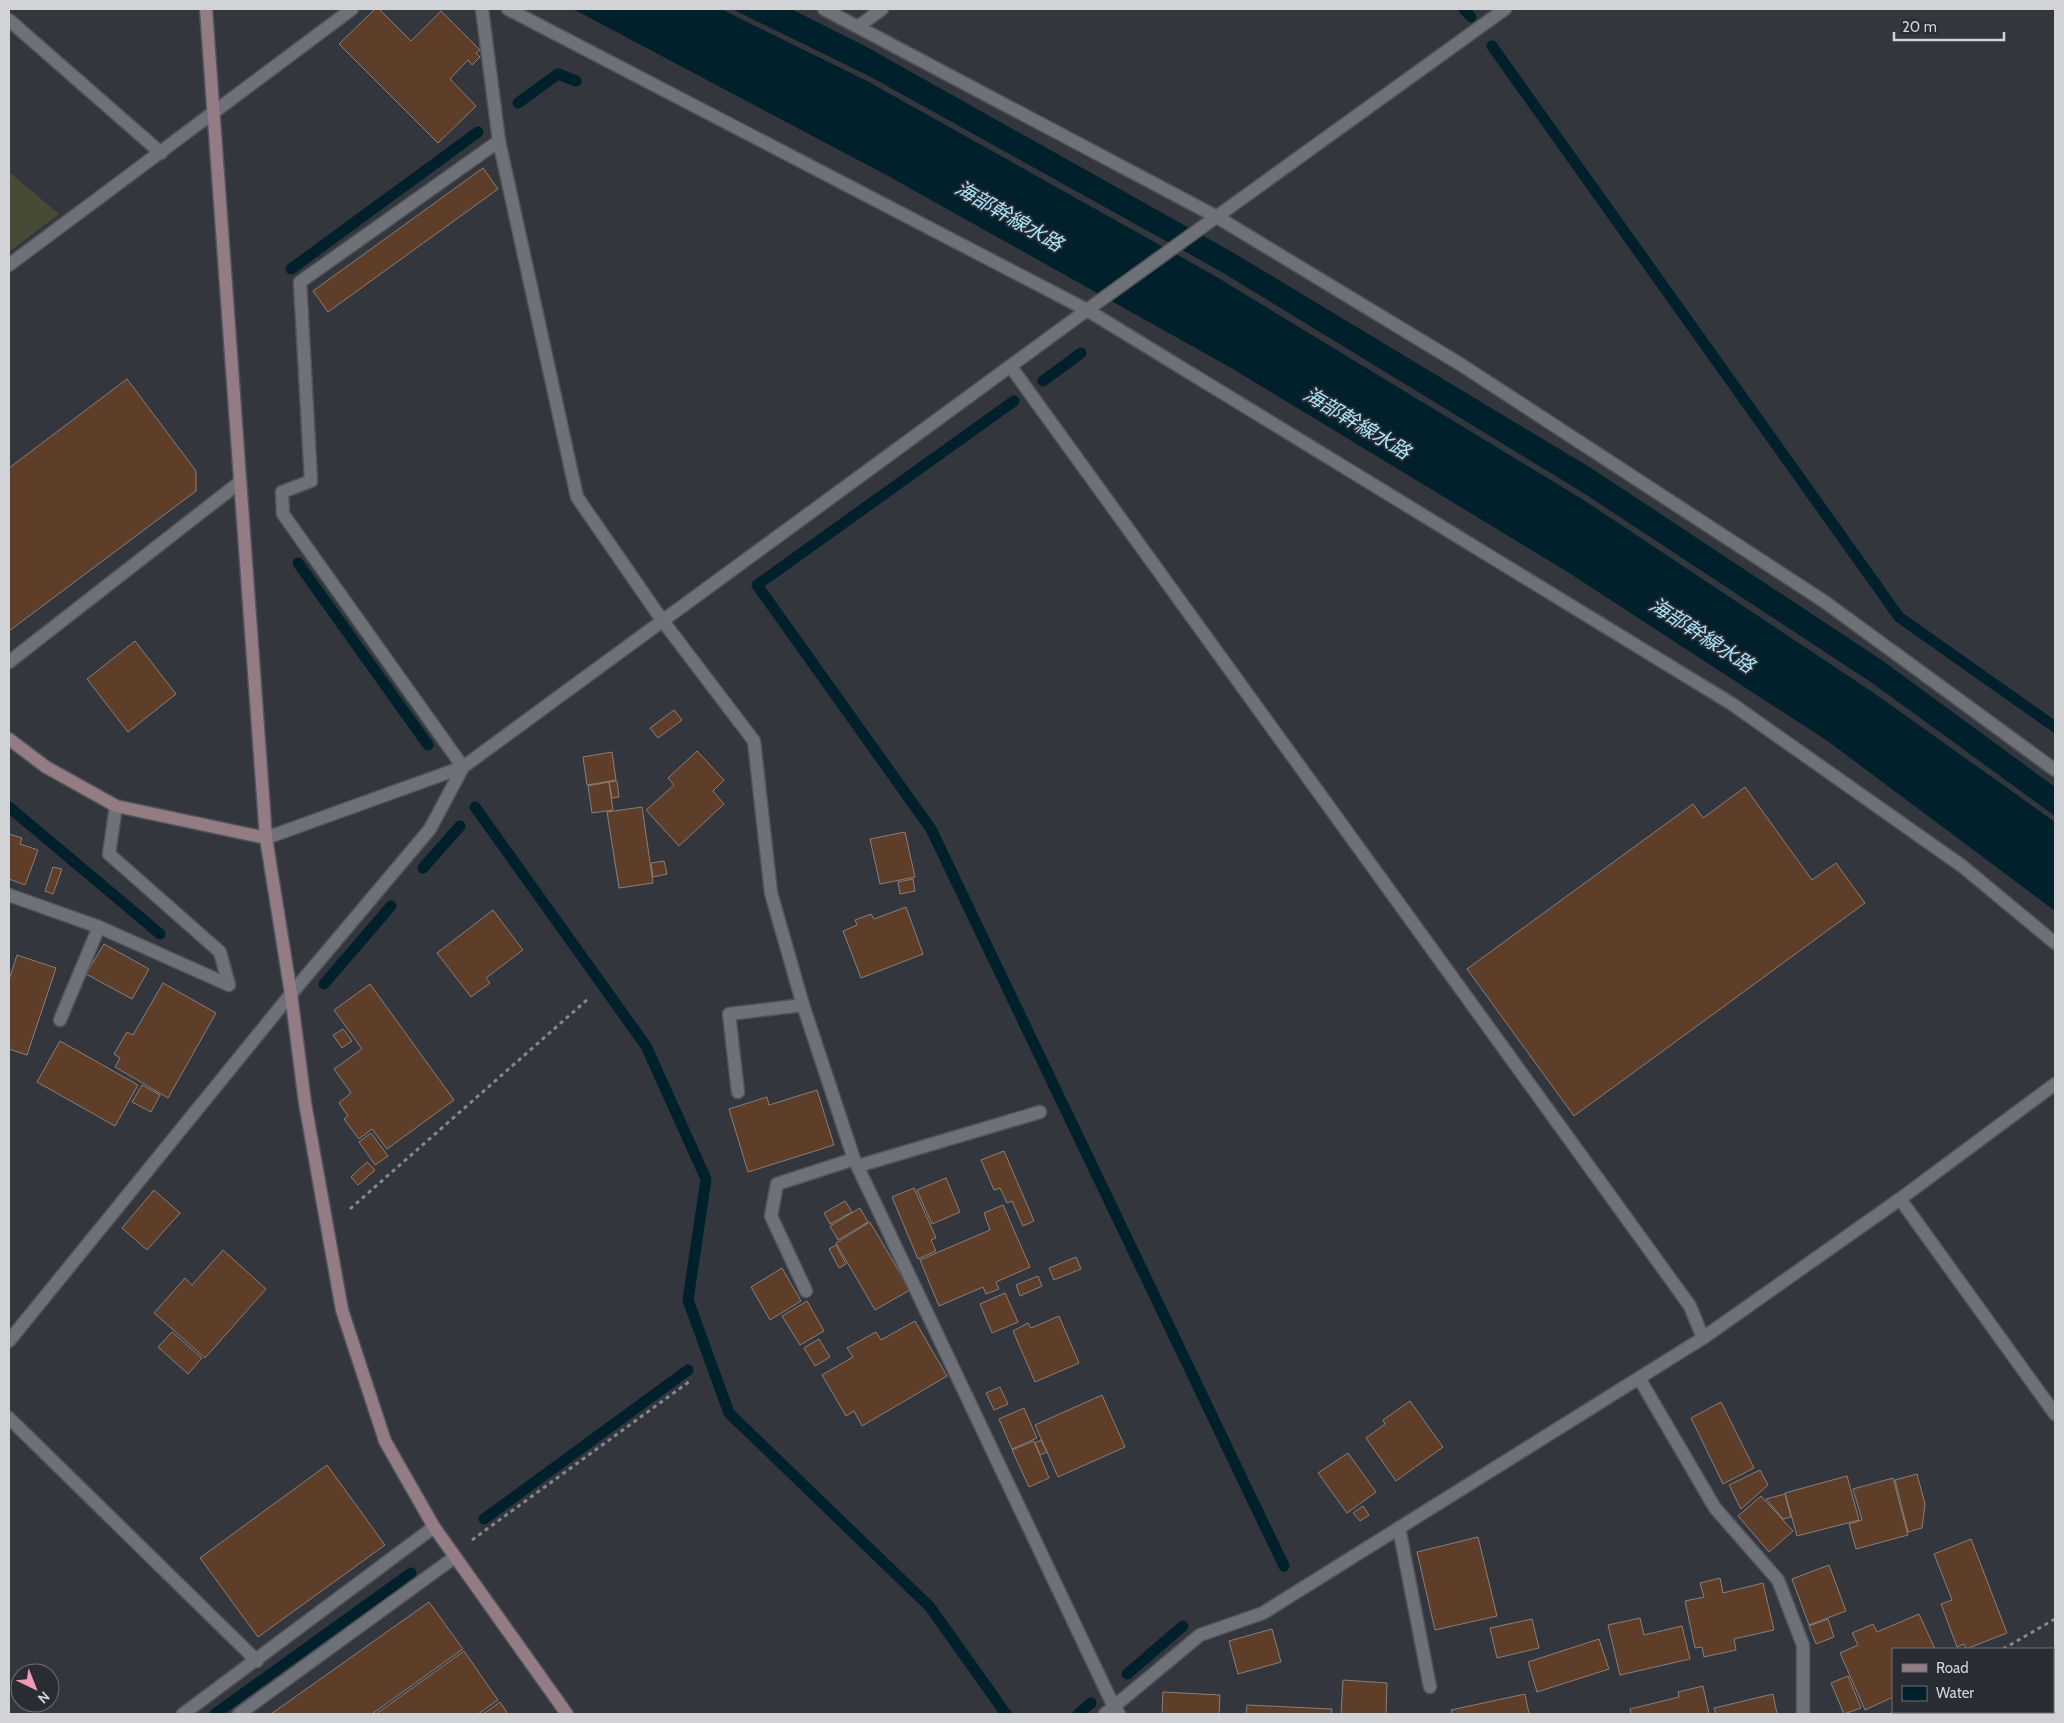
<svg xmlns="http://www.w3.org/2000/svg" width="2064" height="1723" font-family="Cabin,'Noto Sans JP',sans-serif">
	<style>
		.green { fill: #474a34 }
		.water { fill: #00202b }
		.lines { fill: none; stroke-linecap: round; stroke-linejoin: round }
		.stream { stroke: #00202b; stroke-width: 11 }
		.building { fill: #5e3e29; stroke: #887f7a }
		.lane-casing { stroke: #53545a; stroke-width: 15 }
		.street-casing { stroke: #53545a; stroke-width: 15 }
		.secondary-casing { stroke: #53545a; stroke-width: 15 }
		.path { stroke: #87888d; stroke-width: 3; stroke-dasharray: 4 4; stroke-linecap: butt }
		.lane { stroke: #6f7179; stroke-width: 12 }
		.street { stroke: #6f7179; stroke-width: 12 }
		.secondary { stroke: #947c84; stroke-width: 12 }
		.labels { text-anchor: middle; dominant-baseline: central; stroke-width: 4; stroke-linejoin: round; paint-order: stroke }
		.water-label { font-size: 20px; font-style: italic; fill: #a8e5fc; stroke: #2a2c33 }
	</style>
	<rect width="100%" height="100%" fill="#34363d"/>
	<path class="green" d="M9 172 59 214 9 252Z"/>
	<path class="water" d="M573 9H721L867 81 1215 276 1582 499 1871 691 2055 822V911L1829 742 1566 571 1233 369 890 177Z
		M732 9H791L865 46 1232 252 1591 468 1883 661 2055 787V816L1875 685 1585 494 1220 271 869 76Z"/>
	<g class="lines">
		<path class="stream" d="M1464 9 1471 17
			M1492 46 1899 617 2055 727
			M518 103 558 74 576 81
			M291 269 478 132
			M1043 381 1081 353
			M1014 401 757 585 931 829 1284 1566
			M298 563 428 745
			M9 807 160 934
			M475 807 646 1046 706 1179 688 1300 729 1413 930 1607 1006 1714
			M423 868 460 826
			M324 984 391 906
			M484 1519 688 1370
			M1127 1674 1183 1626
			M215 1714 411 1573
			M1078 1714 1091 1703"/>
	</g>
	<path class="building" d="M375 9H379L411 41 441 11 480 50 476 53 480 57 472 65 468 60 450 79 476 106 438 143 339 44Z
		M483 168 498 189 328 312 313 291Z
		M127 379 196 471V491L9 631V468Z
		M135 641 176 694 128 732 87 679Z
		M674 710 682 720 658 738 650 728Z
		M697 751 724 780 713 791 724 804 679 846 646 810 674 785 668 778Z
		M612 752 616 780 587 785 583 757Z
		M617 781 619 797 612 798 609 782Z
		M609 782 613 810 592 813 588 786Z
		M1745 787 1812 880 1836 863 1865 903 1574 1116 1467 969 1693 804 1703 818Z
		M642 807 653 883 619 888 607 812Z
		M905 832 915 877 880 884 870 839Z
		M9 834 22 838 20 844 38 850 25 885 9 879Z
		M664 861 667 874 653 877 651 863Z
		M53 867 62 869 53 894 45 891Z
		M913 879 915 891 900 894 898 882Z
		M906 907 923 954 861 978 843 931 857 925 855 920 871 914 874 919Z
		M493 910 523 950 486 978 490 983 471 997 437 953Z
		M104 944 149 969 132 999 86 974Z
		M17 955 56 968 27 1055 9 1049 10 1042H9V980Z
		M163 983 216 1013 168 1098 115 1067 120 1058 114 1054 127 1032 133 1035Z
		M370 984 454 1100 387 1149 372 1129 359 1139 344 1119 348 1116 339 1103 351 1093 334 1069 362 1049 334 1010Z
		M343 1029 352 1041 342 1048 333 1035Z
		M60 1041 138 1085 115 1126 37 1082Z
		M142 1085 160 1095 151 1112 132 1102Z
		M817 1090 834 1145 748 1172 729 1109 767 1097 769 1105Z
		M371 1133 388 1156 375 1165 359 1142Z
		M1004 1151 1034 1221 1023 1226 1012 1201 1007 1203 1000 1188 994 1190 981 1160Z
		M367 1162 375 1170 358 1185 351 1177Z
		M946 1178 960 1212 932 1224 917 1190Z
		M914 1188 936 1238 931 1240 936 1251 918 1259 892 1197Z
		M154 1190 180 1213 147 1250 122 1228Z
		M845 1201 852 1212 830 1224 824 1213Z
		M1003 1205 1030 1267 996 1282 999 1289 986 1294 983 1287 939 1306 920 1260 990 1230 984 1213Z
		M860 1208 868 1222 838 1240 830 1226Z
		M870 1222 910 1290 875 1310 836 1243Z
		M836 1245 846 1264 839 1268 829 1249Z
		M223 1250 266 1289 205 1358 154 1313 185 1278 192 1285Z
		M1076 1257 1081 1269 1054 1280 1049 1268Z
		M782 1268 801 1301 770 1320 751 1287Z
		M1038 1276 1042 1286 1020 1296 1016 1285Z
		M1005 1293 1018 1322 992 1333 980 1304Z
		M807 1301 824 1331 800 1345 782 1316Z
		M1059 1316 1079 1363 1035 1382 1013 1331 1028 1323 1031 1328Z
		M915 1321 947 1376 862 1426 854 1411 846 1416 822 1375 853 1357 847 1348 876 1332 881 1340Z
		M172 1332 202 1358 188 1374 158 1347Z
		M819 1339 830 1357 815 1366 804 1348Z
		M1000 1387 1008 1404 994 1410 986 1393Z
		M1102 1395 1125 1447 1058 1477 1035 1425Z
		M1410 1401 1443 1447 1396 1481 1366 1438 1385 1424 1383 1420Z
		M1721 1402 1754 1468 1723 1484 1691 1418Z
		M1024 1408 1037 1438 1012 1449 999 1419Z
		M1041 1440 1047 1452 1040 1455 1035 1443Z
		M1034 1441 1049 1478 1029 1487 1012 1450Z
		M1348 1453 1376 1492 1347 1513 1318 1473Z
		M327 1465 385 1545 258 1637 200 1558Z
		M1760 1470 1768 1485 1741 1509 1729 1485Z
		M1917 1474 1925 1504 1922 1528 1908 1532 1895 1480Z
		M1847 1476 1859 1520 1797 1536 1785 1493Z
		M1893 1478 1908 1535 1856 1549 1849 1524 1862 1520 1853 1489Z
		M1785 1494 1791 1517 1783 1519 1766 1499Z
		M1761 1496 1793 1531 1769 1552 1738 1516Z
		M1363 1506 1369 1515 1360 1521 1353 1513Z
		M1478 1537 1497 1616 1435 1630 1417 1552Z
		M1971 1539 2007 1633 1966 1649 1964 1644 1957 1647 1941 1604 1952 1600 1934 1554Z
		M1829 1565 1846 1611 1809 1625 1792 1579Z
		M1720 1578 1723 1593 1763 1583 1774 1630 1734 1639 1736 1650 1704 1657 1702 1647 1695 1648 1685 1601 1704 1597 1700 1583Z
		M429 1602 463 1649 372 1714H271Z
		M1919 1614 1935 1649H1893V1697L1865 1710 1840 1653 1858 1645 1852 1633 1873 1624 1877 1632Z
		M1640 1618 1644 1635 1682 1626 1690 1659 1620 1675 1608 1625Z
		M1532 1619 1539 1648 1497 1658 1490 1628Z
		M1828 1619 1834 1637 1816 1644 1809 1626Z
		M1272 1629 1281 1662 1238 1674 1229 1641Z
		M1599 1639 1609 1669 1537 1692 1528 1662Z
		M464 1651 498 1700 478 1714H376Z
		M1848 1676 1861 1708 1844 1714 1831 1683Z
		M1343 1680 1387 1683 1386 1714H1341Z
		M1703 1686 1709 1714H1631L1630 1709 1679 1697 1678 1692Z
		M1163 1692 1220 1695 1219 1714H1162Z
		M1525 1694 1529 1714H1452L1451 1710Z
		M1773 1694 1777 1714H1716L1714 1708Z
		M500 1702 508 1714H483Z
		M1247 1705 1332 1709 1331 1714H1246Z"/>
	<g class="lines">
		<g class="lane-casing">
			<path id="lane" d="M60 1020 99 927
				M738 1092 729 1014 803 1005
				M858 1166 1040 1112
				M806 1291 771 1216 777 1184 854 1159
				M1399 1528 1430 1687"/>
		</g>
		<g class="street-casing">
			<path id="street" d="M482 9 499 141 577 497 662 620 754 741 771 893 803 1005 854 1159 1114 1707 1119 1714
				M508 9 1087 310 1732 704 1962 866 2055 943
				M824 9 1217 217 1460 364 1825 602 2055 770
				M9 20 161 153
				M859 26 882 9
				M9 265 352 9
				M1011 367 1690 1306 1703 1338
				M9 662 240 482
				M266 838 463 767 1087 310 1505 9
				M9 895 99 927 229 985 220 952 109 854 116 806
				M1900 1199 2055 1414
				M9 1341 291 994 430 829 463 767 283 514 282 492 311 481 300 282 499 141
				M1639 1378 1715 1508 1778 1580 1803 1645V1714
				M9 1418 257 1661
				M183 1714 434 1527
				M239 1714 455 1557
				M1105 1714 1200 1635 1263 1613 1703 1338 1900 1199 2055 1084"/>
		</g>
		<g class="secondary-casing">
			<path id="secondary" d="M206 9 266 838 291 994 305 1103 342 1310 385 1441 434 1527 567 1714
				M9 739 46 767 116 806 266 838"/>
		</g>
		<path class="path" d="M350 1209 588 999
			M472 1540 690 1381
			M2003 1649 2055 1619
			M1891 1714 1895 1712"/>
		<use href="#lane" class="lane"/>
		<use href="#street" class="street"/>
		<use href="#secondary" class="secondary"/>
	</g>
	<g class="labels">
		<g class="water-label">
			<text transform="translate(1009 216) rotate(30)">海部幹線水路</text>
			<text transform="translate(1357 423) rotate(31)">海部幹線水路</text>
			<text transform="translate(1702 635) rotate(33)">海部幹線水路</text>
		</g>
	</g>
	<rect width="2064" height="1723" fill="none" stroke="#d2d3d7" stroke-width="20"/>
	<rect x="1892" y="1648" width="162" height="65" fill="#2a2c33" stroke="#6d6f75"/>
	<rect x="1902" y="1664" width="25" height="8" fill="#947c84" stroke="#6d6f75"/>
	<text x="1936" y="1673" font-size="15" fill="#d2d3d7">Road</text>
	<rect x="1902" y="1686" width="25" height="15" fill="#00202b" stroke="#6d6f75"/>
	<text x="1936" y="1698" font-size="15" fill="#d2d3d7">Water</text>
	<g transform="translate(35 1688) rotate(137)"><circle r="24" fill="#2a2c33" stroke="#6d6f75"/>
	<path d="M0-4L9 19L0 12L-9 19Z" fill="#f19ab3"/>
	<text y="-8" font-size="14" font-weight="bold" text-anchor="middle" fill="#d2d3d7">N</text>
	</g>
	<path d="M1894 32v8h110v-8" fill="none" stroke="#d2d3d7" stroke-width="2.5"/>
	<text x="1902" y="32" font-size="15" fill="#d2d3d7" stroke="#2a2c33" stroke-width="4" paint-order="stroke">20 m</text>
</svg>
